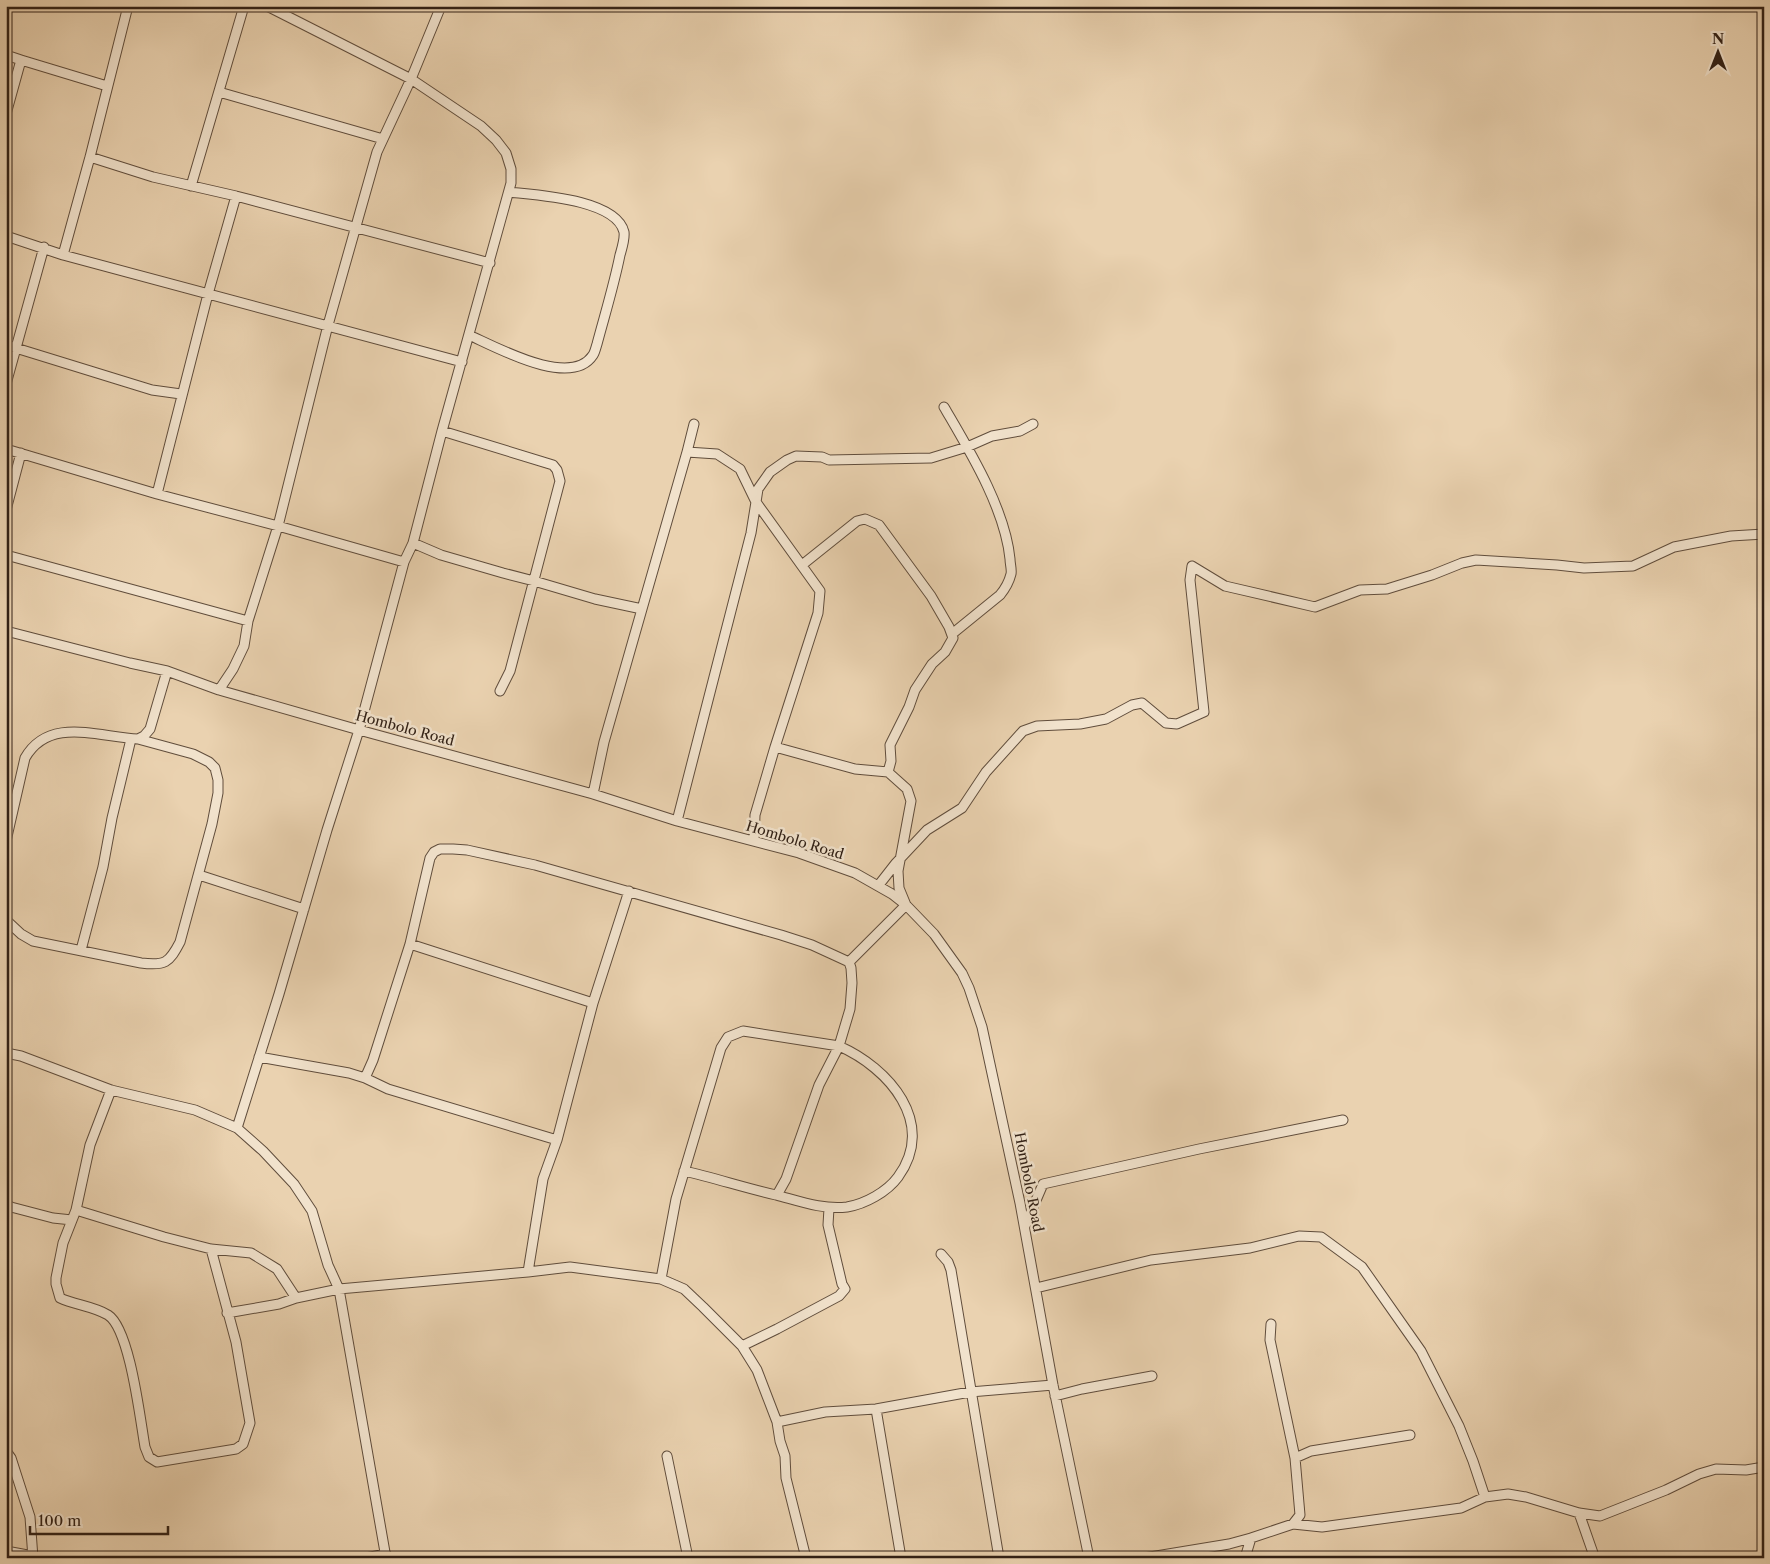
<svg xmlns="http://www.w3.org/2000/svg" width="1770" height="1564" font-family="'Libre Caslon Text',serif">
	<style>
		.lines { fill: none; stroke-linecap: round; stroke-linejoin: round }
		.minor-casing { stroke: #604d3c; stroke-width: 11 }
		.minor { stroke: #f1e2cc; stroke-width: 9 }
		.labels { text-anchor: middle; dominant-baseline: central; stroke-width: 5; stroke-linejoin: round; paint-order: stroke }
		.street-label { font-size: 14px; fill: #322116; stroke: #f1e2cc }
	</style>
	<rect width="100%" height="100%" fill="#ead2b0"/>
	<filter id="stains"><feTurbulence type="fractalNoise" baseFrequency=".004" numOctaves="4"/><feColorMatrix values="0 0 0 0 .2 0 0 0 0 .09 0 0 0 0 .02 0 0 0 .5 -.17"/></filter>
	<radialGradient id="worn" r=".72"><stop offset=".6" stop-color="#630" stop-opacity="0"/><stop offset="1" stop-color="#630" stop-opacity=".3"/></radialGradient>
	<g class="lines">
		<g class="minor-casing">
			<path id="minor" d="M6 55 21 60
				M219 92 383 139
				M6 114 21 60 107 86
				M90 157 153 177 236 196 490 263
				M191 186 244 6
				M6 236 63 255 462 362
				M63 255 90 157 128 6
				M469 335C496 347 571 389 593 355 595 352 596 347 597 344 605 314 614 285 620 255 622 248 625 239 624 232 616 199 536 195 509 192
				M6 345 152 390 181 394
				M6 384 44 247
				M944 407C969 450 1005 508 1010 559 1010 564 1012 570 1011 574 1009 582 1005 589 1000 595L952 634
				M442 431 553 465 557 470 560 481 510 671 500 691
				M6 449 157 494 278 526 404 562
				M687 452 694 424
				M157 494 208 294 236 196
				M6 510 21 453
				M413 543 441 555 503 573 534 581 595 599 642 609 604 742 593 794
				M6 555 248 621
				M802 565 857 521 865 519 879 525 931 596 949 627 953 638 945 652 932 664 915 690 909 707 890 745 891 761 888 772
				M642 609 687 452 717 454 740 469 756 502 751 533 677 821
				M6 631 130 663 167 671 219 690 359 730 593 794 677 821 799 853 855 873 892 894 906 905 934 934 962 973 969 988 982 1027 1020 1203 1053 1385 1089 1558
				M219 690 233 669 244 646 248 621 278 526 328 325 377 152 411 79 441 6
				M775 747 855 769 888 772 907 789 911 801 898 871 899 888 906 905 849 962
				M6 841 25 758C49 716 98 737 138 739L144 736 150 729 167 671
				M754 841 755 815 775 747 818 613 820 591 756 502 758 489 770 472 787 460 796 456 822 457 829 460 931 458 967 447 992 436 1020 431 1033 424
				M199 875 304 909
				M878 886 896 863 927 830 962 808 986 772 1023 731 1037 726 1080 724 1106 719 1132 705 1142 703 1166 723 1177 724 1204 712 1190 580 1192 566 1225 586 1315 607 1360 590 1387 589 1432 575 1462 563 1476 560 1557 565 1584 568 1633 566 1674 547 1731 536 1764 534
				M6 920 21 934 33 941 141 963C165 966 169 963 180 942L212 824 218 793V780L215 768 209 762 193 754 138 739
				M410 944 593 1003
				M81 950 103 867 112 818 131 739
				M6 1053 21 1056 111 1090 195 1110 237 1128 263 1151 294 1184 312 1211 328 1265 339 1289 386 1558
				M259 1057 349 1073 365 1078 388 1089 557 1140
				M365 1078 373 1060 410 944 430 858 434 852 440 849H453L467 850 535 865 781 935 812 945 849 962 851 968 852 983 850 1009 839 1046 819 1085 786 1179 777 1195
				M111 1090 90 1145 76 1210 63 1243 56 1278V1284L60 1298C75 1305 93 1306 108 1315 130 1329 140 1419 145 1447L149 1457 157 1462 236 1449 243 1444 250 1423 236 1342 211 1249
				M237 1128 279 994 327 830 359 730 404 562 413 543 442 431 511 183V169L506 153 496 140 481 126 411 79 267 6
				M6 1204 11 1207 53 1218 72 1220
				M76 1210 164 1237 211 1249 251 1253 277 1269 296 1298
				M1025 1226 1043 1184 1199 1149 1343 1120
				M941 1254 948 1262 951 1270 999 1558
				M528 1272 543 1179 557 1140 593 1003 629 891
				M661 1279 676 1199 721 1048 728 1037 743 1031 839 1046C889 1068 937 1123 898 1177 887 1192 865 1204 847 1207 823 1210 799 1201 776 1195 745 1188 715 1178 684 1171
				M1036 1288 1151 1260 1250 1248 1299 1236 1321 1237 1362 1267 1421 1351 1459 1426 1473 1461 1485 1497
				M227 1313 279 1304 296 1298 339 1289 528 1272 570 1267 661 1279 684 1289 703 1307 742 1346 757 1370 777 1422 780 1441 785 1456 786 1478 806 1558
				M1271 1324 1270 1340 1295 1458 1300 1515 1293 1524
				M742 1346 777 1329 839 1296 845 1289 842 1284 828 1225 829 1208
				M1055 1396 1082 1389 1152 1376
				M876 1409 901 1558
				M777 1422 825 1412 876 1409 970 1392 1053 1385
				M6 1451 11 1458 30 1517 33 1558
				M667 1456 688 1558
				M1295 1458 1311 1451 1410 1435
				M1579 1513 1593 1553 1589 1558
				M6 1551 33 1556
				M366 1558 386 1554
				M1144 1558 1229 1544 1251 1538
				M1245 1558 1251 1538 1293 1524 1322 1527 1461 1508 1485 1497 1508 1494 1526 1497 1579 1513 1600 1516 1666 1490 1699 1474 1716 1469 1746 1470 1764 1467"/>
		</g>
		<use href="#minor" class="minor"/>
	</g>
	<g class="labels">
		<g class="street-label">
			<text transform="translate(405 728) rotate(15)">Hombolo Road</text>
			<text transform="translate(795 840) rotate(17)">Hombolo Road</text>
			<text transform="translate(1029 1182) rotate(79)">Hombolo Road</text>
		</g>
	</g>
	<rect width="1770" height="1564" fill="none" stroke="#ead2b0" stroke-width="25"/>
	<rect x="8" y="8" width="1755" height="1549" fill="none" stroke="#322116" stroke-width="2.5"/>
	<rect x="12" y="12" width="1745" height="1539" fill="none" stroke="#322116"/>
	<g transform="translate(1718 52)" stroke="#f1e2cc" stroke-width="4" paint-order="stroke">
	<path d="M0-4L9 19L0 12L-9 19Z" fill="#322116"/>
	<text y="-8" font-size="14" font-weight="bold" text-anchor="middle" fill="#322116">N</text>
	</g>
	<path d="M30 1526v8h138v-8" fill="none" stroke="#322116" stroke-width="2.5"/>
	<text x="38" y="1526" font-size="15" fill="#322116" stroke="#f1e2cc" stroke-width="4" paint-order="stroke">100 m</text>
	<rect width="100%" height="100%" filter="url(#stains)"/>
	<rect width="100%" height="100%" fill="url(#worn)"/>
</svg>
